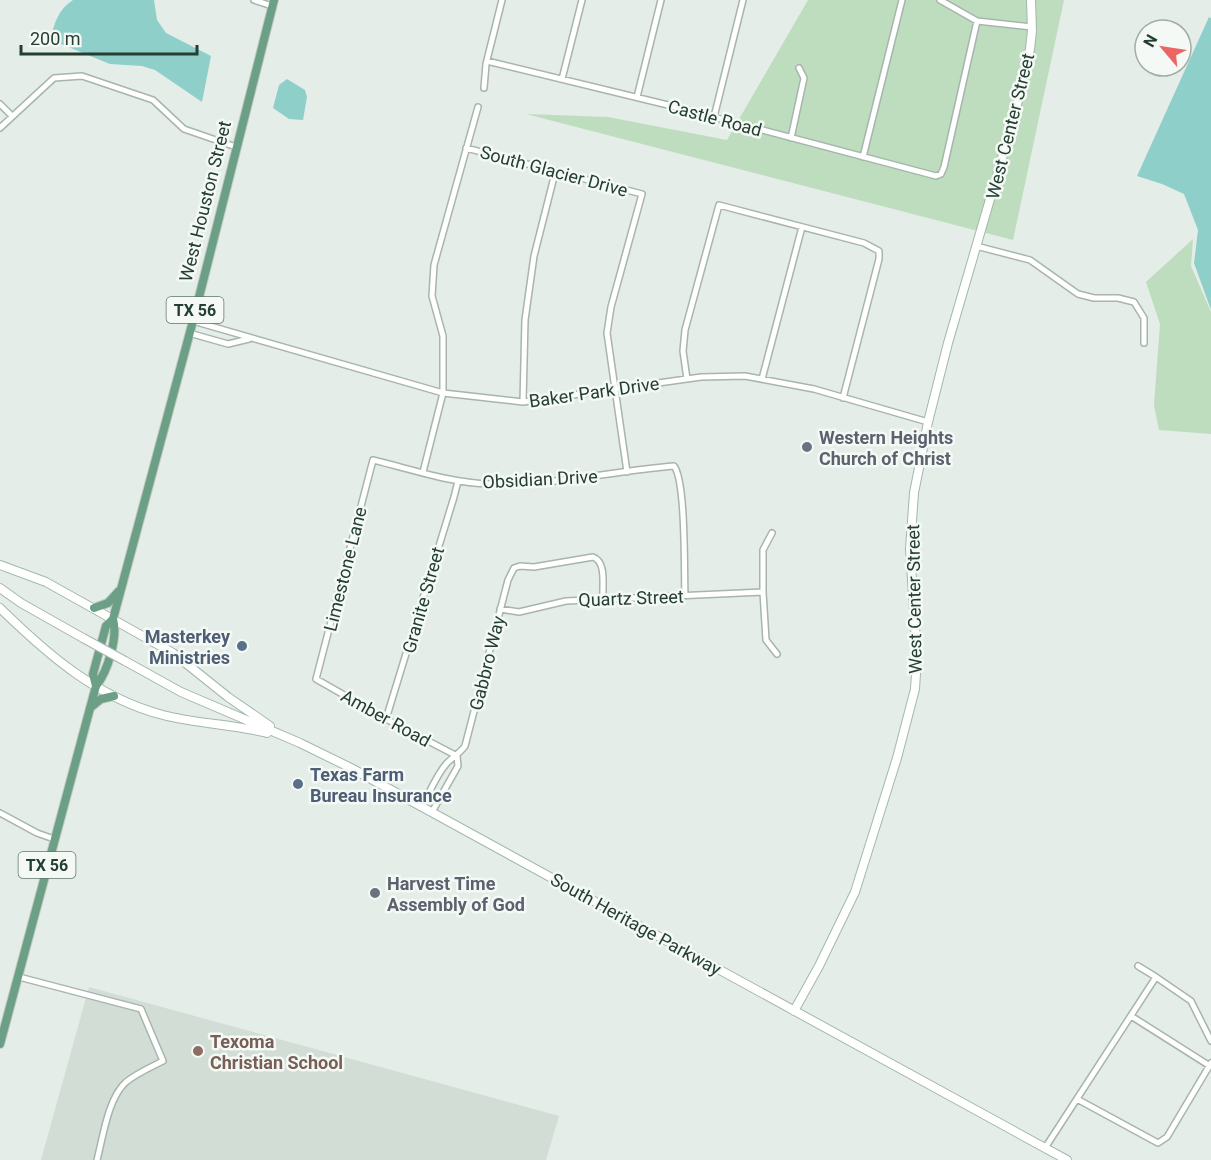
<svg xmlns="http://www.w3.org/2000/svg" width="1211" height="1160" font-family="Roboto,sans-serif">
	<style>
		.built { fill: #d2ddd5 }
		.green { fill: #beddbf }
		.water { fill: #8fcfca }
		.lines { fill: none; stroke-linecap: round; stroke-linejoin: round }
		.street-casing { stroke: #a7b5ad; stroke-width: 8 }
		.secondary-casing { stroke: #a3b8ac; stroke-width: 10 }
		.primary-casing { stroke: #c2c9c5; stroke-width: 10 }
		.street { stroke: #fff; stroke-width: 5 }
		.secondary { stroke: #fff; stroke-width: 8 }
		.primary { stroke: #6ba086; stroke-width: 8 }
		.secondary-bridge-casing { stroke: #a3b8ac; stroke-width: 10; stroke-linecap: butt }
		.secondary-bridge { stroke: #fff; stroke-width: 8 }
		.worship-dot { fill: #6b7280; stroke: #f4f9f6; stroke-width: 2 }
		.service-dot { fill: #5c6f8a; stroke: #f4f9f6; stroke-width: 2 }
		.education-dot { fill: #8d6e63; stroke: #f4f9f6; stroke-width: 2 }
		.labels { text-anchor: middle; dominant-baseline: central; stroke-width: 5; stroke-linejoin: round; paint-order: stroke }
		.shield { fill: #f4f9f6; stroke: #62766c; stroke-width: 1.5 }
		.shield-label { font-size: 16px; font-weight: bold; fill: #243e31 }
		.street-label { font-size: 18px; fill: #243e31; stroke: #f4f9f6 }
		.worship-label { font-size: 18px; font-weight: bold; fill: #5b616d; stroke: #f4f9f6; text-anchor: start }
		.service-label { font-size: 18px; font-weight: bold; fill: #4e5e75; stroke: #f4f9f6; text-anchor: end }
		.education-label { font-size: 18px; font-weight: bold; fill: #785e54; stroke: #f4f9f6; text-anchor: start }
	</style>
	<rect width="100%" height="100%" fill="#e4ede7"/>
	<path class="built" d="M89 987 559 1116 546 1160H41Z"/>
	<path class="green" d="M808 0H1064L1013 240 526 114 608 117 727 140Z
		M1193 239 1191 266 1211 312V434L1159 430 1154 405 1160 324 1146 282Z"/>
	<path class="water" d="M73 0H154L157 20 166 33 211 56 202 102 155 70 142 66 110 64 51 40C54 23 58 10 73 0Z
		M1209 17 1211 18V310L1194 263 1198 230 1184 194 1162 184 1137 176Z
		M287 79 305 90 307 97 303 120 289 119 273 108 279 85Z"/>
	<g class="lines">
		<g class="street-casing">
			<path id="street" d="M254 0 272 6
				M940 0 977 21 1032 27
				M487 61 672 106 936 176 941 174 944 167 977 21
				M562 79 582 0
				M484 88 486 64 502 0
				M637 97 661 0
				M0 104 12 116
				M714 117 743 0
				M0 128 54 78 82 76 153 100 184 129 236 147
				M791 138 804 78 799 68
				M466 148 642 194 611 307 607 333 627 472
				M863 157 902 0
				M976 246 1030 260 1078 294 1094 298H1118L1134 302 1144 318V343
				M193 321 443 393 523 402 701 377 745 376 814 389 928 422
				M189 333 228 344 249 339
				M687 379 683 351 685 330 719 205 864 243 879 251V259L843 398
				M762 379 802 227
				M523 402 525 320 534 256 555 173
				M423 472 443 393V336L432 296 434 265 478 107
				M772 533 763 550V592L766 640 777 654
				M500 609 519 612 566 601 763 592
				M386 719 454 497 458 481
				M457 756 386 719 316 679 373 460C411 469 450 483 490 484 552 486 613 471 674 466 686 481 684 572 685 596
				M422 807C430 792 436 775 447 763 453 757 460 753 465 746L508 580 514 568 520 566 534 567 593 557C607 562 602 586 603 600
				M432 812 458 766 457 756
				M0 813 37 833 54 839
				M1138 966 1156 977
				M19 977 141 1009 163 1061C151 1067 137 1073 126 1082 108 1098 103 1137 97 1160
				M1131 1016 1210 1066
				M1077 1099 1158 1143 1167 1137 1211 1063
				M1045 1148 1156 977 1191 1001 1211 1041"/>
		</g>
		<g class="secondary-casing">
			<path id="secondary" d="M0 565 46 582 173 653 228 697 270 726
				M0 588 21 603 83 638
				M0 608C47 654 97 698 163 715 197 724 233 724 267 733
				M125 661 181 692 300 743 351 768 1067 1160
				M794 1011 819 966 855 892 897 758 915 689 917 657 910 549 914 493 928 422 948 343 1014 117 1030 49 1032 31 1031 0"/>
		</g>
		<g class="primary-casing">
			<path id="primary" d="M94 608 108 603 119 591
				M96 686 93 674 106 626 113 619
				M90 708 101 699 114 696
				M0 1044 96 686C108 671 118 637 113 619L193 321 274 0"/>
		</g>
		<use href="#street" class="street"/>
		<use href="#secondary" class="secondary"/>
		<use href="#primary" class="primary"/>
		<g class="secondary-bridge-casing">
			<path id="secondary-bridge" d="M83 638 125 661"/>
		</g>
		<use href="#secondary-bridge" class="secondary-bridge"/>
	</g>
	<g class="worship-dot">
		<circle cx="807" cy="447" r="6"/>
		<circle cx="375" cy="893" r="6"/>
	</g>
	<g class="service-dot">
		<circle cx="242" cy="646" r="6"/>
		<circle cx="298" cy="784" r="6"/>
	</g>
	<circle class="education-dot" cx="198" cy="1051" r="6"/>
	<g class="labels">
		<g class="shield">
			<rect x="166.5" y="297" width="57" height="26" rx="4.5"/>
			<rect x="18.5" y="852" width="57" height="26" rx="4.5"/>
		</g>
		<g class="shield-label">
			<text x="195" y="310">TX 56</text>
			<text x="47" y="865">TX 56</text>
		</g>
		<g class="street-label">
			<text transform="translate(715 118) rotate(15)">Castle Road</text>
			<text transform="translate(1010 126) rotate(-76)">West Center Street</text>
			<text transform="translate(554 171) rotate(15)">South Glacier Drive</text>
			<text transform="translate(205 201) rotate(-76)">West Houston Street</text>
			<text transform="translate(594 392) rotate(-8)">Baker Park Drive</text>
			<text transform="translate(540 479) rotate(-3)">Obsidian Drive</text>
			<text transform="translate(345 569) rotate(-76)">Limestone Lane</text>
			<text transform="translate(631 598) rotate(-2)">Quartz Street</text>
			<text transform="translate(914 599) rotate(-91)">West Center Street</text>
			<text transform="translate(423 600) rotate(-74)">Granite Street</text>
			<text transform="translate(487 663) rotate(-76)">Gabbro Way</text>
			<text transform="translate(386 718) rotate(29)">Amber Road</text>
			<text transform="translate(636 924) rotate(29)">South Heritage Parkway</text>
		</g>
		<g class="worship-label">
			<text x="819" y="437">Western Heights<tspan x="819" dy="21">Church of Christ</tspan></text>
			<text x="387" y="883">Harvest Time<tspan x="387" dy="21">Assembly of God</tspan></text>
		</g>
		<g class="service-label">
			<text x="230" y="636">Masterkey<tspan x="230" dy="21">Ministries</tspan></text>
			<text x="310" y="774" text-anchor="start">Texas Farm<tspan x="310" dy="21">Bureau Insurance</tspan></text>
		</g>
		<g class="education-label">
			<text x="210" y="1041">Texoma<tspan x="210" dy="21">Christian School</tspan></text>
		</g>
	</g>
	<g transform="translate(1163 48) rotate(299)"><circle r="28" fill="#f4f9f6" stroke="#a1aea7" stroke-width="1.5"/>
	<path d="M0-4.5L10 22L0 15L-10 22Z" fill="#eb6663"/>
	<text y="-9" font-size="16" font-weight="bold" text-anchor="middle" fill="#243e31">N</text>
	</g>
	<path d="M21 45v9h176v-9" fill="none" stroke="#243e31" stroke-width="3"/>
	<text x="30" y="45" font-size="18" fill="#243e31" stroke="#f4f9f6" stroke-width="4.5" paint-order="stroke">200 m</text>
</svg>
